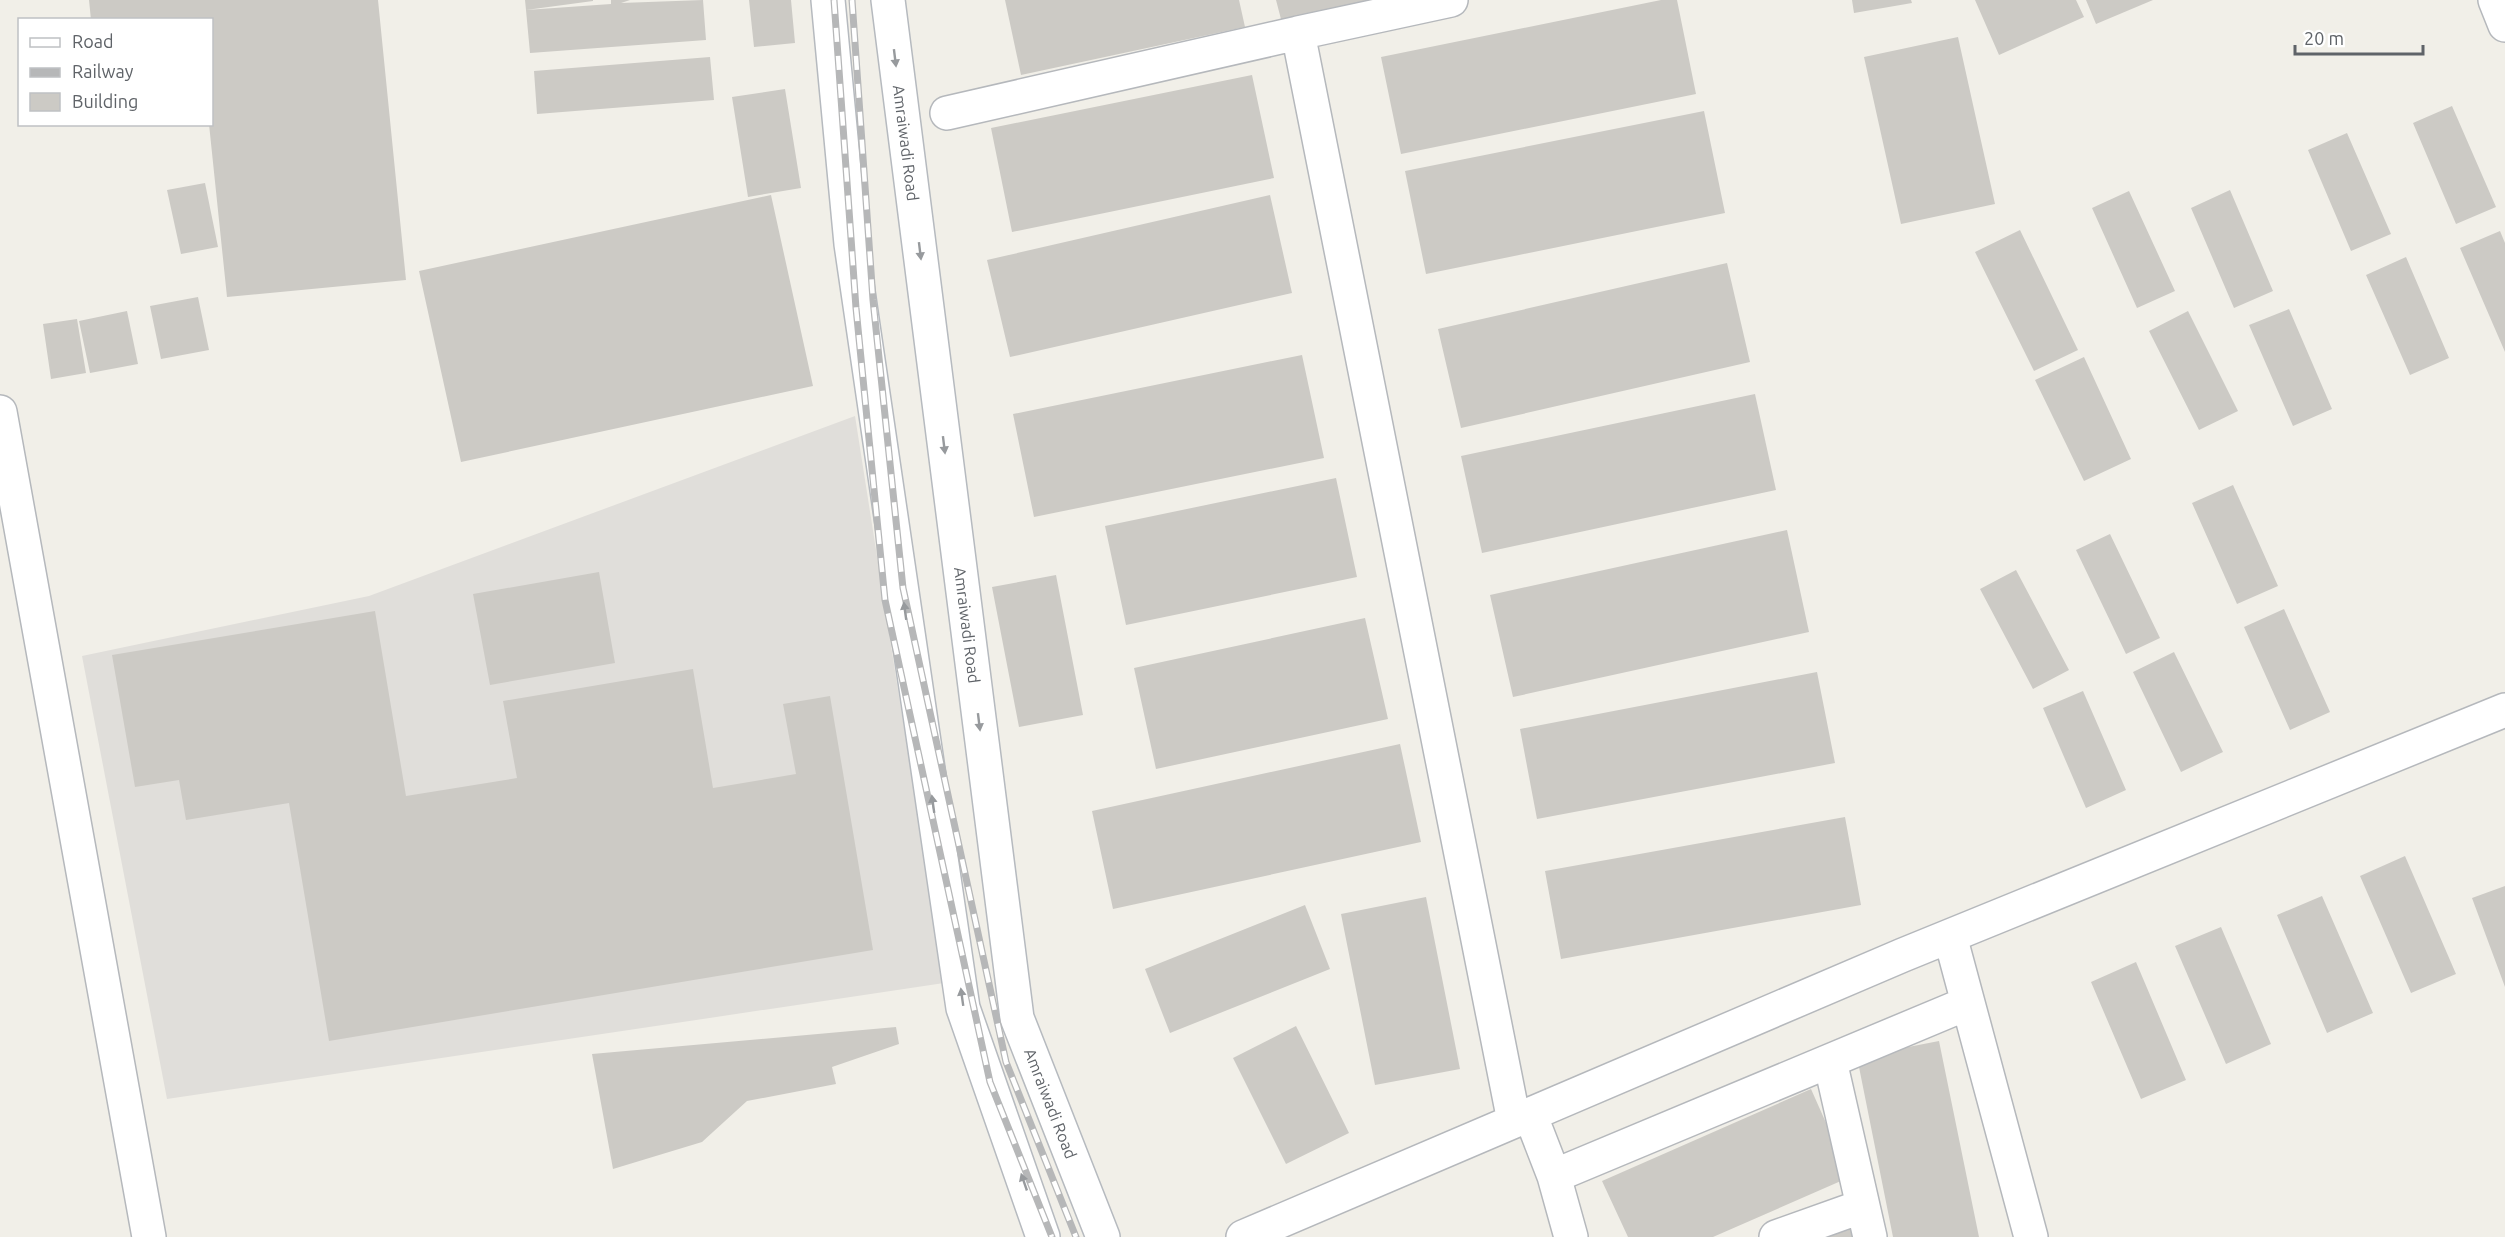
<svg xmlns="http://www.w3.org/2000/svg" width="2505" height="1237" font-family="Ubuntu,sans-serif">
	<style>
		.industrial { fill: #e0deda }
		.building { fill: #cccac5 }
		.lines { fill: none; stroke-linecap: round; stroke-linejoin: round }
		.street-casing { stroke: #b5b8bc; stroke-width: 36 }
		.secondary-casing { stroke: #b6babf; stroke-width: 36 }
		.street { stroke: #fff; stroke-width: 33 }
		.secondary { stroke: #fff; stroke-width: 33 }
		.rail-casing { stroke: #b6b7b8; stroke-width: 7 }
		.rail { stroke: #fff; stroke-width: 4.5; stroke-dasharray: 14; stroke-linecap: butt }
		.oneway { fill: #979a9d }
		.labels { text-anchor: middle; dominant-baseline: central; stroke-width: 4.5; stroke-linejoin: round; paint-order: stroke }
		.street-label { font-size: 16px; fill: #5f6368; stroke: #fff }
	</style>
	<rect width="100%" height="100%" fill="#f1efe8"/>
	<path class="industrial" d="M855 416 944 983 167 1099 82 656 369 596Z"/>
	<path class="building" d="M89 0H378L406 280 227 297 209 124H212V20H91Z
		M525 0H593V1L526 10Z
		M611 0H630L621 3 703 0 706 40 530 53 526 10 611 4Z
		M749 0H791L795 43 754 47Z
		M1005 0H1239L1245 27 1021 75Z
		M1276 0H1395L1282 23Z
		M1661 0H1677L1696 94 1401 154 1381 57Z
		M1852 0H1911L1912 3 1854 13Z
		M1975 0H2076L2084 17 1999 55Z
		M2086 0H2153L2096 24Z
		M1958 37 1995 204 1901 224 1864 57Z
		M710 57 714 100 537 114 534 71Z
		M1252 75 1274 178 1012 232 991 128Z
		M785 89 801 188 748 197 732 97Z
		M2452 106 2496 207 2456 224 2413 123Z
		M1704 111 1725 213 1426 274 1405 171Z
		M2347 133 2391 234 2351 251 2308 150Z
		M205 183 218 247 181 254 167 190Z
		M2230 190 2273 291 2234 308 2191 208Z
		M2129 191 2175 291 2137 308 2092 208Z
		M771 195 813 386 461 462 419 271Z
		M1270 195 1292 293 1010 357 987 260Z
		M2020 230 2078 350 2034 371 1975 252Z
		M2500 231 2505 243V352L2460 248Z
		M2406 257 2449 358 2410 375 2366 275Z
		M1727 263 1750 362 1461 428 1438 329Z
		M198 297 209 350 161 359 150 306Z
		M2289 309 2332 409 2293 426 2249 325Z
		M127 311 138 364 90 373 79 321Z
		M2188 311 2238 411 2199 430 2149 331Z
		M77 319 86 373 51 379 43 324Z
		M1302 355 1324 458 1034 517 1013 414Z
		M2084 357 2131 459 2084 481 2035 380Z
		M1755 394 1776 490 1482 553 1461 456Z
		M1336 478 1357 577 1126 625 1105 526Z
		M2233 485 2278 586 2237 604 2192 503Z
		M1787 530 1809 632 1513 697 1490 595Z
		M2110 534 2160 638 2126 654 2076 550Z
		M2016 570 2069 670 2033 689 1980 589Z
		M599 572 615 663 490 685 473 594Z
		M1056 575 1083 715 1019 727 992 587Z
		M2284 609 2330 712 2290 730 2244 627Z
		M375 611 406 796 517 778 503 701 693 669 713 788 796 774 783 704 830 696 873 950 329 1041 289 803 186 820 179 780 135 787 112 655Z
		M1365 618 1388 719 1156 769 1134 668Z
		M2174 652 2223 752 2181 772 2133 672Z
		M1817 672 1835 763 1537 819 1520 729Z
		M2083 691 2126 790 2086 808 2043 708Z
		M1400 744 1421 842 1113 909 1092 811Z
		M1845 817 1861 905 1561 959 1545 871Z
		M2405 856 2456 974 2411 993 2360 876Z
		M2505 886V987L2472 898Z
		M2322 896 2373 1013 2327 1033 2277 915Z
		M1426 897 1460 1069 1375 1085 1341 914Z
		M1305 905 1330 969 1170 1033 1145 969Z
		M2221 927 2271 1044 2226 1064 2175 946Z
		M2136 962 2186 1080 2141 1099 2091 982Z
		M1296 1026 1349 1133 1286 1164 1233 1058Z
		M896 1027 899 1044 832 1067 836 1084 747 1101 702 1142 613 1169 592 1054Z
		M1939 1041 1979 1237H1893L1857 1057Z
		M1811 1089 1850 1177 1713 1237H1628L1602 1181Z
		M1854 1229 1856 1237H1818V1236Z"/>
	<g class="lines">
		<g class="street-casing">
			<path id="street" d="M2495 0 2505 25
				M1298 33 1451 0
				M947 113 1298 33 1514 1121
				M0 412 149 1237
				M1950 936 2031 1237
				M1830 1061 1870 1237
				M1530 1114 1554 1176 1968 1003
				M1554 1176 1571 1237
				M1243 1237 1903 955 2505 710
				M1776 1237 1863 1206"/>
		</g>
		<g class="secondary-casing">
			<g id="secondary">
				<path d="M828 0 851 244 963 1008 1043 1237"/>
				<path id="s1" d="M888 0 1017 1018 1103 1237"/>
			</g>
		</g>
		<use href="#street" class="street"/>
		<use href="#secondary" class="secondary"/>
		<g class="rail-casing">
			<path id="rail" d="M834 0 856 308 885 600 990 1082 1052 1237
				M852 0 873 300 903 588 1006 1062 1076 1237"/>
		</g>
		<use href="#rail" class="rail"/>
	</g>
	<defs><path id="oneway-solid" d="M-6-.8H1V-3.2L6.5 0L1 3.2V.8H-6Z" transform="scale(1.5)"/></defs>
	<g class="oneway">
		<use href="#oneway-solid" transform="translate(895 58) rotate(83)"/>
		<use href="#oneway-solid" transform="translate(920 251) rotate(83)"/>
		<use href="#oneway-solid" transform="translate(944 445) rotate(83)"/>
		<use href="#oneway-solid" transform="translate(905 611) rotate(-98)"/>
		<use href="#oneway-solid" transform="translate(979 722) rotate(83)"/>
		<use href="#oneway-solid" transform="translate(933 804) rotate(-98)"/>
		<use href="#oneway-solid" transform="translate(962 997) rotate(-98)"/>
		<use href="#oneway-solid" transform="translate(1024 1182) rotate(-109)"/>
	</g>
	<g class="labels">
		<g class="street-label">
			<text stroke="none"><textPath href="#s1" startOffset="144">Amraiwadi Road</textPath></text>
			<text stroke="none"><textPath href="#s1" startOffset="630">Amraiwadi Road</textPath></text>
			<text stroke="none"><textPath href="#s1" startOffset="1118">Amraiwadi Road</textPath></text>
		</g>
	</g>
	<rect x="18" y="18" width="195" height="108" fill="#ffffff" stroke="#bfc1c3" stroke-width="1.5"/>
	<rect x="30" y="38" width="30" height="9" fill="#ffffff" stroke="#bfc1c3" stroke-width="1.5"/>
	<text x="72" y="48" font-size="18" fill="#5f6368">Road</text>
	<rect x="30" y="68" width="30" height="9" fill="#b6b7b8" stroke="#bfc1c3" stroke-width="1.5"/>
	<text x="72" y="78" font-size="18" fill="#5f6368">Railway</text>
	<rect x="30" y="93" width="30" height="18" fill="#cccac5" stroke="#bfc1c3" stroke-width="1.5"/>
	<text x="72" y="108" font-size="18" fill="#5f6368">Building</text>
	<path d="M2295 45v9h128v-9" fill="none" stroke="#5f6368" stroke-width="3"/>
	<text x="2304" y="45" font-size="18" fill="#5f6368" stroke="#ffffff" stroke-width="4.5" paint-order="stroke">20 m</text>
</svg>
